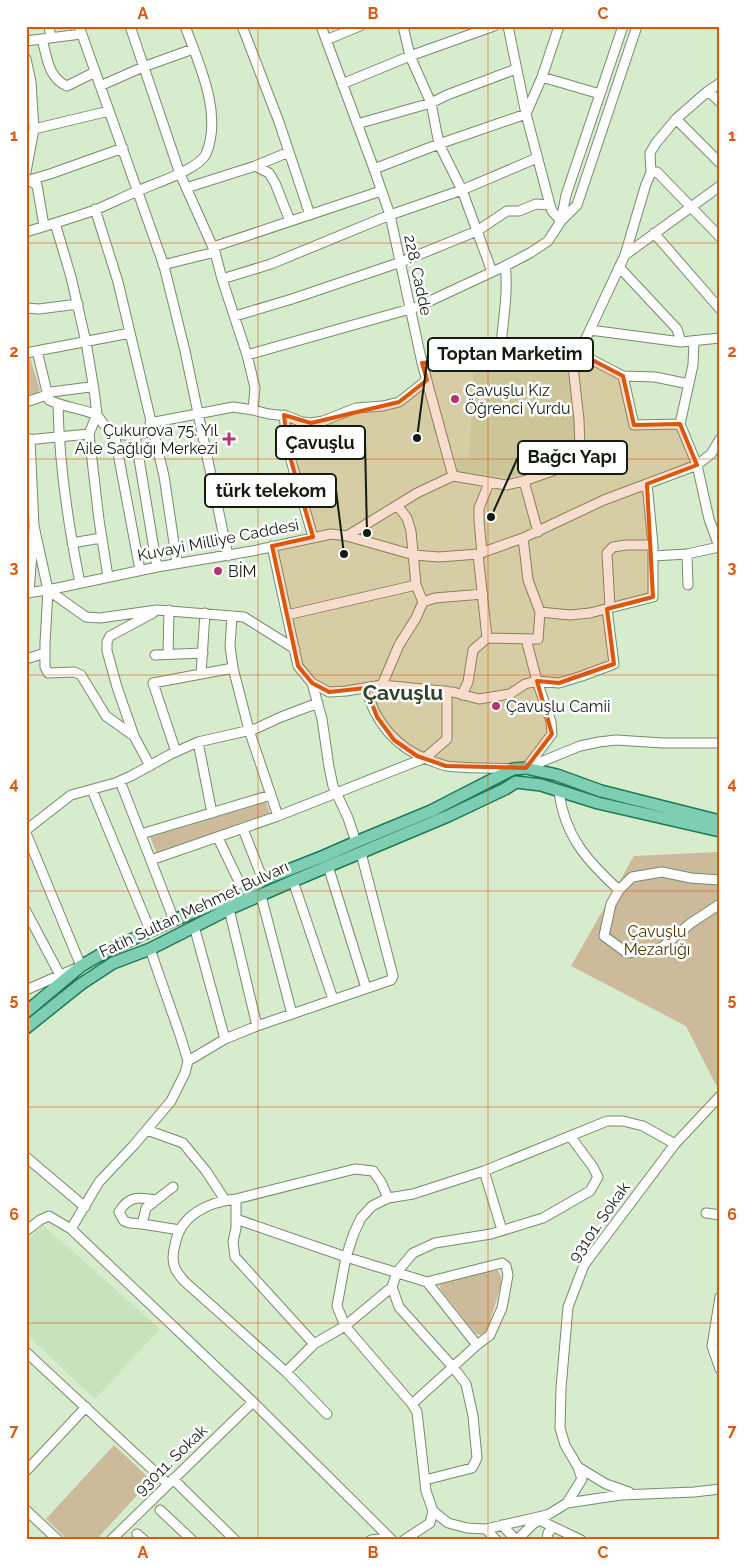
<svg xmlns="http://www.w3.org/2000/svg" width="746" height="1566" font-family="Raleway,sans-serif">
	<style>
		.built { fill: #c7e2bc }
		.green { fill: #ccba9b }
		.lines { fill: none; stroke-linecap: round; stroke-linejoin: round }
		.minor-casing { stroke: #768b6e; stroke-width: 11 }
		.major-casing { stroke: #207a58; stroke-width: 14 }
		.minor { stroke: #fff; stroke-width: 9 }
		.major { stroke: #7dceb2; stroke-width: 11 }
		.marked { fill: #dd560c; fill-opacity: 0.2; stroke: #dd560c; stroke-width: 4; stroke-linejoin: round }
		.grid { fill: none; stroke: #dd560c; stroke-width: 1; stroke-opacity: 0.55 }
		.poi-dot { fill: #ba3271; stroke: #fff; stroke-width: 2 }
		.labels { text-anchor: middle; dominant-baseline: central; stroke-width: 5; stroke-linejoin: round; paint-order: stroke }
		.street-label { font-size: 16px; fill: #141c11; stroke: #fff }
		.poi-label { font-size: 16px; fill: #141c11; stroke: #fff; text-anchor: start }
		.park-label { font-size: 16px; fill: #4e3601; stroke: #fff }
		.district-label { font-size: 21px; font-weight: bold; fill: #304228; stroke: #fff }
		.leader { fill: none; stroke: #141c11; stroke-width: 2 }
		.callout-dot { fill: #141c11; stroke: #fff; stroke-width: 2 }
		.callout { fill: #fff; stroke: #141c11; stroke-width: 2 }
		.callout-label { font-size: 18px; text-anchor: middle; font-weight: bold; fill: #141c11 }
		.neatline { fill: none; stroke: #dd560c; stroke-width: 2 }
		.grid-label { font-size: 16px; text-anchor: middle; font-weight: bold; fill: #dd560c }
	</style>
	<rect width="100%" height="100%" fill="#d6eccc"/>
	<path class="built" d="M550 352H558L561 355 568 373 577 435 573 459 551 469 507 477 464 473 457 471V459L469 460 473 375 483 369 535 360Z
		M43 1225 160 1329 95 1399 26 1334V1242Z"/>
	<path class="green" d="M26 356 30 358 40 390 37 393 26 395Z
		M266 802 270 813 157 854 150 837Z
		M720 852V1084L716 1085 686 1026 571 966 634 856Z
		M497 1270 501 1276V1285L487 1331 481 1335 476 1334 441 1290 439 1285 442 1282Z
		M114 1445 151 1480 96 1540H68L46 1519Z"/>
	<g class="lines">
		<g class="minor-casing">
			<path id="minor" d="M49 26 51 38
				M79 26 164 266 185 351 228 556
				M130 26 180 174 215 252 222 279 247 355 255 388 253 410
				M242 26 279 122 310 215
				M321 26 374 169 390 215 422 363 453 476 417 493 347 536
				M403 26 410 56 431 103 439 144 462 190 492 272
				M508 26 526 114 550 205 552 211 561 221
				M42 39C47 57 48 78 67 86L95 72
				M326 40 360 26
				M26 41 81 34
				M26 59 31 82 34 129 26 172
				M542 77 600 94
				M342 84 410 56 494 26
				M100 86 143 67 193 49
				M708 91 720 102
				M676 119 720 163
				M357 124 431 103 447 95 516 69
				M34 129 109 111
				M255 166 269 173 275 183 290 221
				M374 169 439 144 526 114 542 77 559 26
				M651 173 657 172 720 237
				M26 181 50 174 123 148
				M30 181 37 185 44 226
				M186 188 255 166 289 152
				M95 209 118 282 164 476 177 563
				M561 221 566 195 623 26
				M55 223 71 277 86 342 94 390
				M26 232C49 225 72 218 95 210 110 204 125 196 140 190 156 183 199 169 206 154 223 114 199 64 185 26
				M654 233 720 309
				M213 247 381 191
				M625 255 720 186
				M163 265 215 252
				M505 266 530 253 548 241 561 221 577 205 637 26
				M619 267 677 329 681 342
				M222 279 271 264 390 215 462 190 537 158
				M26 308 39 309 78 304
				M235 316 292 299 401 262 477 231 507 211H519L536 204 550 205
				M590 330 681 342 720 338
				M694 341 693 365 680 424 697 465 709 519 720 549
				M37 351 49 400C63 407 79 408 94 414 100 416 102 424 107 428 120 439 138 435 152 431
				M26 353 130 333
				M500 354 555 349 579 353 623 376 634 425 680 424
				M247 355 417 307 505 266C509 289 502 329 500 354L422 363
				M623 376 655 377 689 384
				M26 402 47 395 51 392 90 387 94 390 97 414 89 434 99 520 108 577
				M58 404C59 465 68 524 80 583
				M284 415 288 450 313 537
				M150 423 233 407 253 410 269 414 287 416 302 422 311 423 323 421 356 408 383 406 399 402 427 380
				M114 432 140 570
				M135 435 157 567
				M26 440 89 434
				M453 476 506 485 524 481 555 470 576 457 580 447 579 420 573 366 625 255 646 184 651 173 650 153 656 143 676 119 708 91 720 83
				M524 481 538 532
				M34 526 48 590 45 643V667L48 673 74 672 81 675 106 716 134 736
				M72 543 101 538
				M272 546 298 666 312 683 322 719 329 767 333 786 348 818 356 842
				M482 553 479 521V508L489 483
				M478 554 487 638
				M687 554 688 585
				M653 556 687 554 719 547
				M48 590 86 617 100 618 157 610 244 617 295 649
				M26 593 48 590 157 567 252 551 331 534 347 536 414 555 439 557 478 554 523 538 604 500 697 465 711 454 720 439
				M29 593 34 526 30 439
				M423 602 435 598 483 594
				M610 608 607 553 613 547 626 545H653
				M540 612 570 615 590 613 653 597V545L647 484
				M287 615 416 585
				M232 616 230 646 233 668 249 730 278 816
				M526 639 537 681 551 722 552 734 527 767
				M168 654 169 610
				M155 655 203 653
				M26 659 45 653
				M201 674 205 613
				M312 683 329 692 346 691 382 685 453 692 479 699 510 694 525 684 537 681 559 683 582 676 614 664 607 609
				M382 685 399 645 416 618 423 602 416 585 411 531 407 518 397 505
				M366 688C374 721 396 748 429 760 435 762 441 765 447 766 468 769 491 767 513 769
				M462 695 468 682 473 650 487 638 538 639 540 612 528 580 523 538
				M198 742 212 813
				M176 752 153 683 233 668
				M150 766 134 736 117 687 107 651V642L110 636 153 613
				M526 768 580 746 599 742 616 740 663 743H720
				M120 781 174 920
				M92 790 150 930
				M559 791C564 835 587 861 619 890
				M243 829 263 880
				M26 830 71 795 115 783 131 776 171 754 198 742 255 729 281 717 318 703
				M26 833 81 966 26 990
				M141 834 271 795
				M218 838 244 892
				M151 860 278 816 425 758 447 739V691
				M328 866 366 988
				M720 880 691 878 662 872 632 877 619 890 611 904 604 936 627 953 660 949 691 923 720 904
				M293 881 333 999
				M261 896 292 1014
				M229 909 257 1026
				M26 911 60 975
				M194 926 225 1039
				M188 1061 225 1039 257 1026 391 980 393 976 361 853
				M147 1130 183 1143 206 1171 225 1200
				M26 1157 85 1207
				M484 1171 502 1230
				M173 1187 146 1208 142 1224 180 1230
				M236 1199V1228L233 1242 235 1257 314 1344
				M706 1213 720 1215
				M236 1219 346 1257 427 1282 502 1263 506 1266 508 1275 502 1308 490 1335 477 1345 427 1282
				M142 1224 130 1223 124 1221 119 1212C129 1195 139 1197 156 1200
				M71 1229 99 1182 134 1145 171 1101 185 1073 188 1061 180 1035 150 949
				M26 1231 40 1220 49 1216 71 1229 253 1402 392 1540
				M720 1297 712 1346 720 1369
				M26 1352 168 1484
				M286 1372 314 1344 345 1326 392 1287
				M412 1404 477 1345
				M327 1414 286 1372 184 1281C181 1277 177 1273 175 1268 172 1261 173 1252 175 1245 180 1215 208 1202 236 1199L355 1169 373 1171 381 1182 388 1198
				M578 1467 606 1484 629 1492
				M26 1471 86 1407
				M173 1479 235 1540
				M425 1480 472 1468 477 1458 473 1416 466 1384 453 1367 399 1307 392 1287 397 1272 413 1253 435 1243 491 1234 543 1218 590 1191 598 1177 593 1167 570 1136
				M567 1503 582 1479 578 1467 565 1445 560 1428 561 1388 568 1307 584 1265 675 1144 720 1096
				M26 1510 58 1540
				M160 1510 192 1540
				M547 1515 486 1529 467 1528 448 1523 433 1511 426 1491 417 1412 412 1404 345 1326 337 1306 346 1257 354 1233 361 1218 372 1206 388 1198 413 1194 484 1171 607 1121H623L643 1126 675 1144
				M539 1520 581 1540
				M502 1525 516 1540
				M486 1529 496 1540
				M137 1534 144 1540
				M111 1540 253 1402
				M371 1540 389 1538
				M404 1540 430 1523 433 1511
				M517 1540 533 1524 567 1503 621 1495 694 1492 720 1489
				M547 1540 548 1533 553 1527"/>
		</g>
		<g class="major-casing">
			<path id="major" d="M26 1012 81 966 105 952 174 920 244 892 263 880 324 856 356 842 431 811 513 769 526 768 557 775 601 791 720 821
				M26 1028 81 984 113 963 150 949 229 909 293 881 448 816 505 789 516 782 541 785 598 803 720 831"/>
		</g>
		<use href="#minor" class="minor"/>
		<use href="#major" class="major"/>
	</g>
	<path class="marked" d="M555 349 579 353 623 376 634 425 680 424 697 465 647 484 653 597 607 609 614 664 559 683 537 681 552 734 526 768 446 766 417 756 394 740 377 717 366 688 329 692 312 683 298 666 272 546 313 537 288 450 284 415 311 423 399 402 427 380 422 363Z"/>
	<path class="grid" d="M258 26V1540M488 26V1540M26 243H720M26 459H720M26 675H720M26 891H720M26 1107H720M26 1323H720"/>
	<g class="poi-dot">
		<circle cx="455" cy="399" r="5"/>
		<path d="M226.5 431.5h5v5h5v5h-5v5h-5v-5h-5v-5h5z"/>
		<circle cx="218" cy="571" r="5"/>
		<circle cx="496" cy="706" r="5"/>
	</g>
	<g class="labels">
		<g class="street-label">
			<text transform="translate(418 275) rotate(78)">228. Cadde</text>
			<text transform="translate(218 540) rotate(-11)">Kuvayi Milliye Caddesi</text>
			<text transform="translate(194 909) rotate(-25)">Fatih Sultan Mehmet Bulvarı</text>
			<text transform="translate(599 1222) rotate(-55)">93101. Sokak</text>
			<text transform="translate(171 1460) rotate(-44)">93011. Sokak</text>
		</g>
		<g class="poi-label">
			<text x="465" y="390">Çavuşlu Kız<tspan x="465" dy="18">Öğrenci Yurdu</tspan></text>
			<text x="218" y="430" text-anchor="end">Çukurova 75. Yıl<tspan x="218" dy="18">Aile Sağlığı Merkezi</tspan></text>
			<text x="228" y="571">BİM</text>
			<text x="506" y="706">Çavuşlu Camii</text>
		</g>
		<g class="park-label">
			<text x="657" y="931">Çavuşlu<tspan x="657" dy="18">Mezarlığı</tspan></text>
		</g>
		<g class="district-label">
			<text x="403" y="692">Çavuşlu</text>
		</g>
	</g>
	<path class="leader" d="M417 438L428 354M367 533L365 442M491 517L518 457M344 554L336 490"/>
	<g class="callout-dot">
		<circle cx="417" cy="438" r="5"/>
		<circle cx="367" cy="533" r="5"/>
		<circle cx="491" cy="517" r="5"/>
		<circle cx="344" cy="554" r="5"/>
	</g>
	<g class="callout">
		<rect x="428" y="338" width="165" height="33" rx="5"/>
		<rect x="276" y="426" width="89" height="33" rx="5"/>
		<rect x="518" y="441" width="109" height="33" rx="5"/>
		<rect x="205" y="474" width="131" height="33" rx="5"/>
	</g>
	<g class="callout-label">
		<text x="510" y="360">Toptan Marketim</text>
		<text x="320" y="449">Çavuşlu</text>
		<text x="572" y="463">Bağcı Yapı</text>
		<text x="271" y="497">türk telekom</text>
	</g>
	<rect width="746" height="1566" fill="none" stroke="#ffffff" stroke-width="55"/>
	<rect x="28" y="28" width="690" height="1510" class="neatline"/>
	<g class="grid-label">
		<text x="143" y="19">A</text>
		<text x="373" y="19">B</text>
		<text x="603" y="19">C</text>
		<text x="14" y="141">1</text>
		<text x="732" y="141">1</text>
		<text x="14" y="357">2</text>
		<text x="732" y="357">2</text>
		<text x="14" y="573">3</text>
		<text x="732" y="573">3</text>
		<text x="14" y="789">4</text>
		<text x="732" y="789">4</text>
		<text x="14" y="1005">5</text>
		<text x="732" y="1005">5</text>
		<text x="14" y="1220">6</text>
		<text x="732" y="1220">6</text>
		<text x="14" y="1436">7</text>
		<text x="732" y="1436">7</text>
		<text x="143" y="1558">A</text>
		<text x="373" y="1558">B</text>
		<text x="603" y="1558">C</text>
	</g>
</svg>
